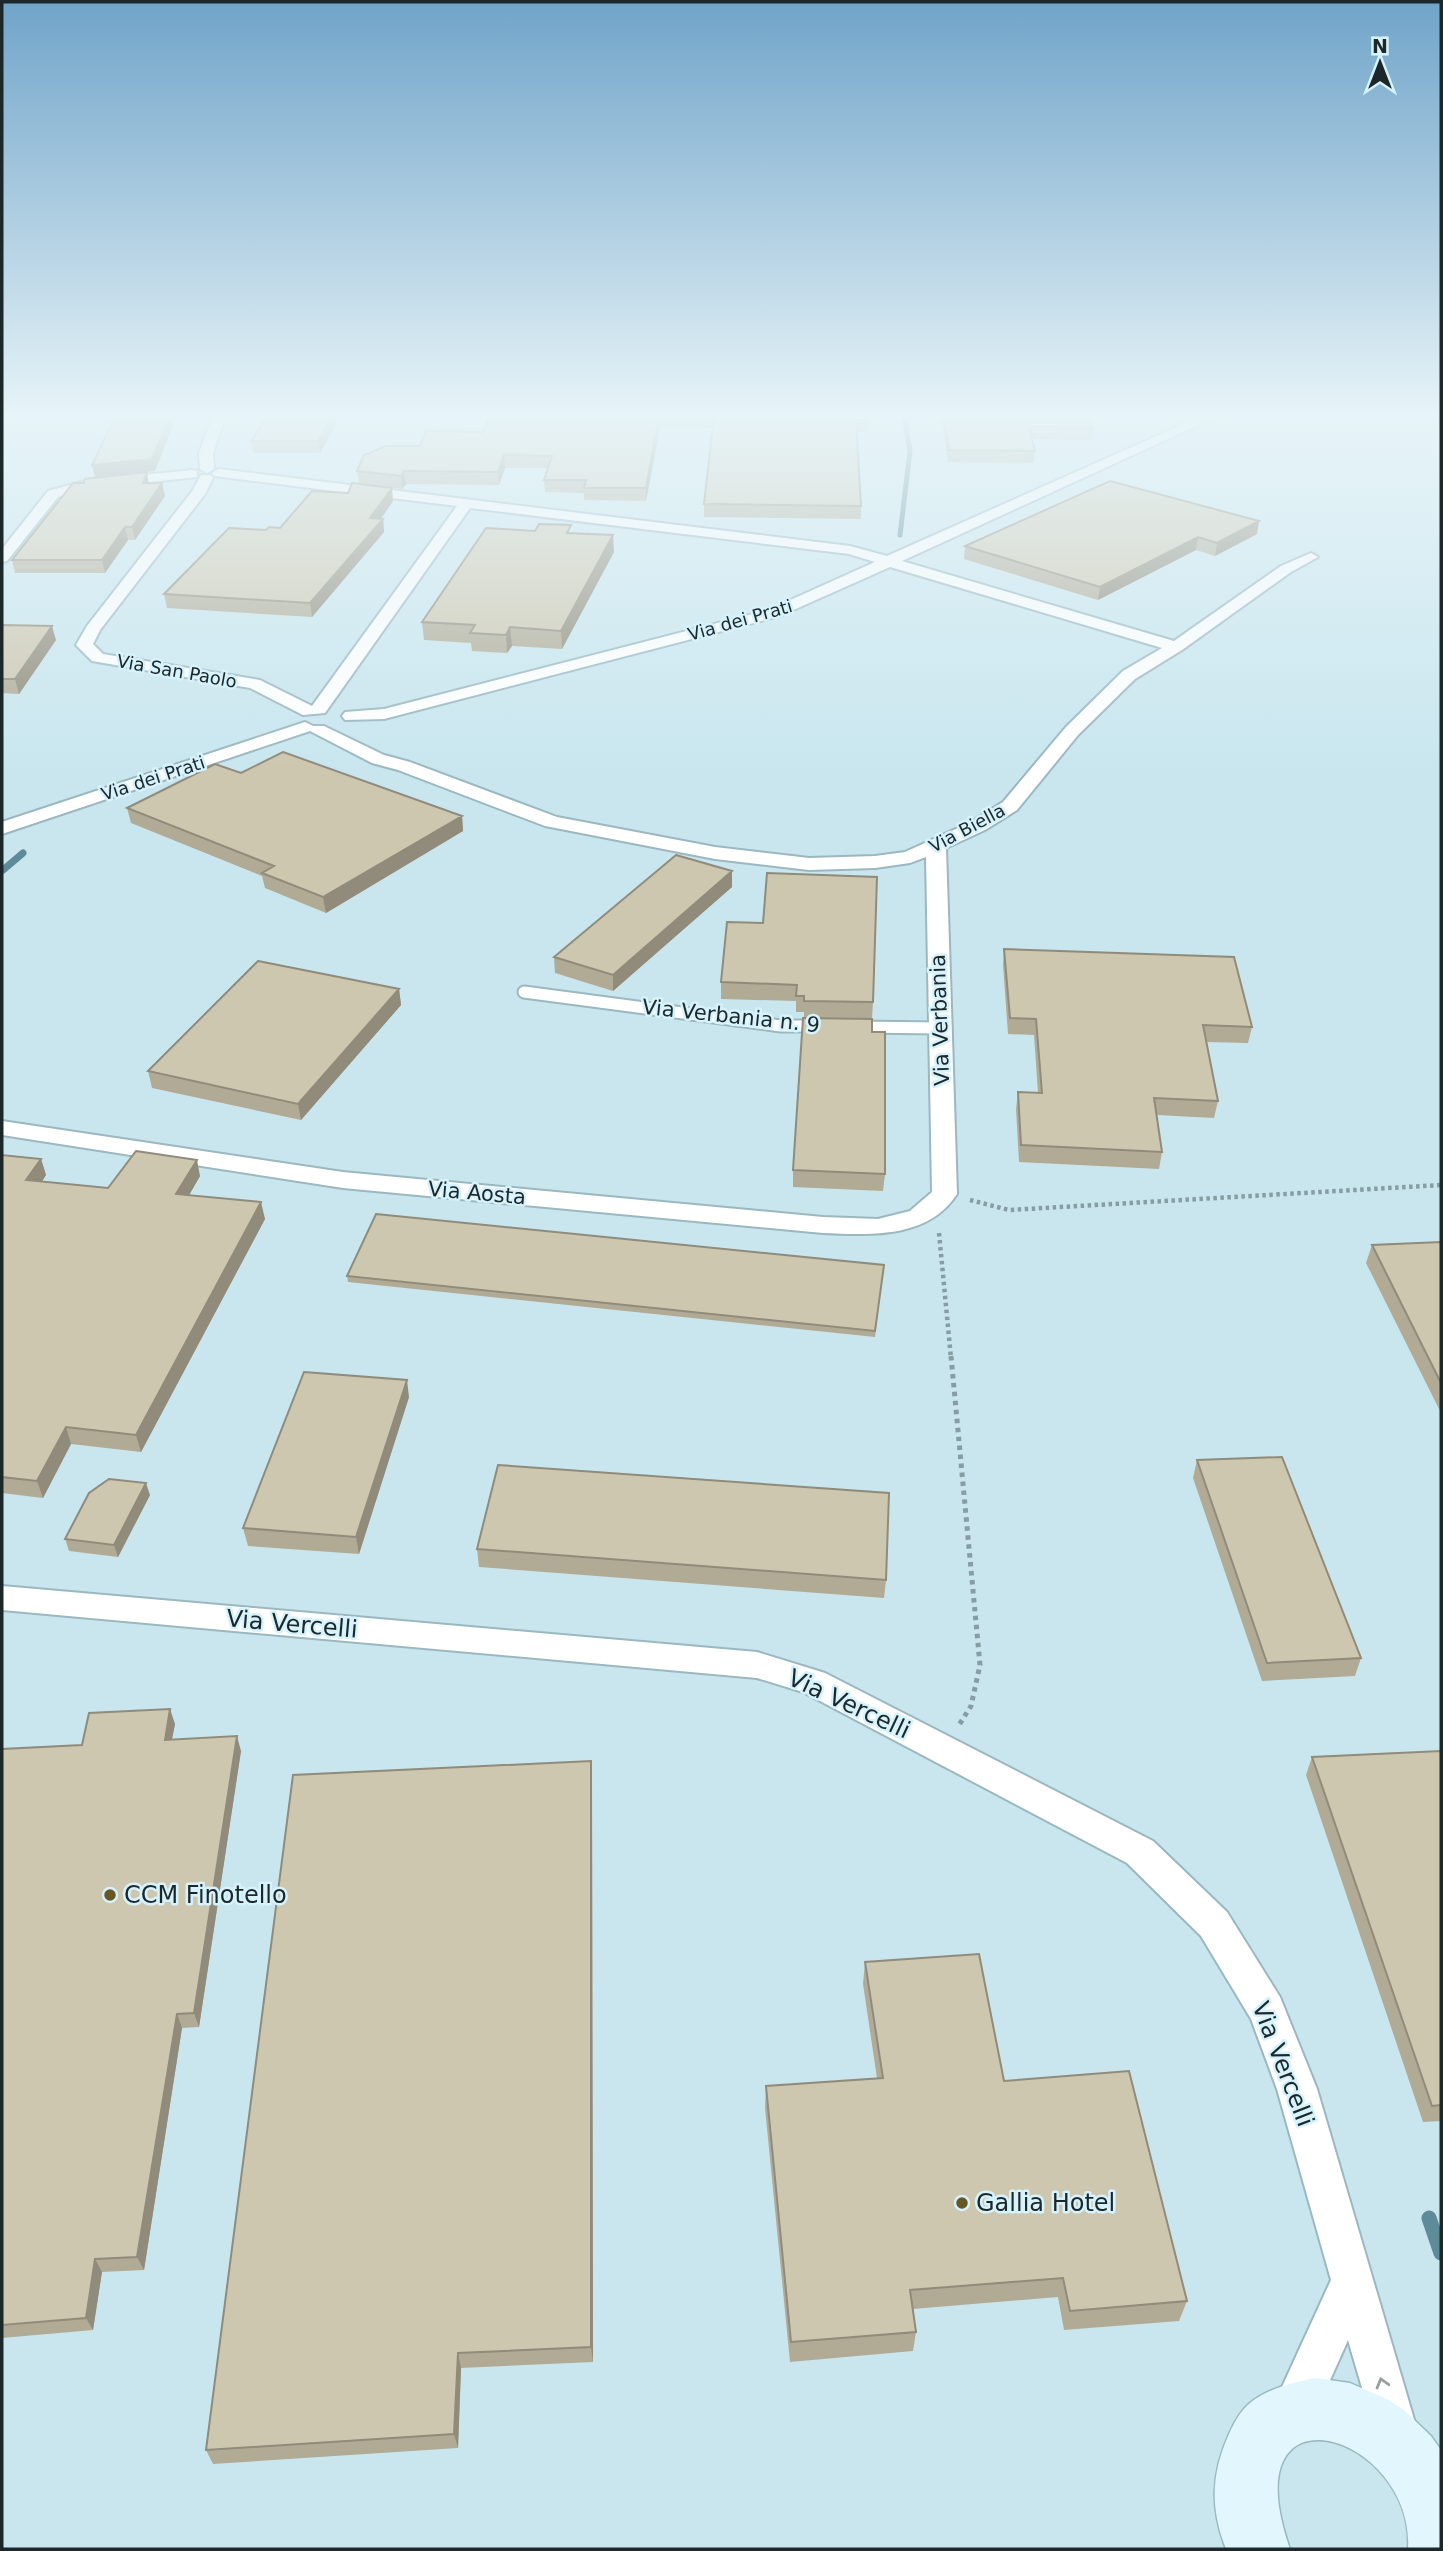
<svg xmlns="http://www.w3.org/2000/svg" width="1443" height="2551" font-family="'DejaVu Sans',sans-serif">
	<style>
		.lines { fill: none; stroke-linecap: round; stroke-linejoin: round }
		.stream-far2 { stroke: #5d8b9a; stroke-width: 5 }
		.stream-far1 { stroke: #5d8b9a; stroke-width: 7 }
		.stream { stroke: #5d8b9a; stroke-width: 15 }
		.service-casing { stroke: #9bb7c0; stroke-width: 15 }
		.minor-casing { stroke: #9bb7c0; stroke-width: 4 }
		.secondary-casing { stroke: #9bb7c0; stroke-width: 3 }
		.path-far1 { stroke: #879da4; stroke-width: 4.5; stroke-dasharray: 3.5 3.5; stroke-linecap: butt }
		.path { stroke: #879da4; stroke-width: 5; stroke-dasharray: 4.5 4.5; stroke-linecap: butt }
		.service { stroke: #fff; stroke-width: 11 }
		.minor { fill: #fff; fill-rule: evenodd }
		.secondary { fill: #e1f6fd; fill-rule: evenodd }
		.wall { fill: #b1ab96 }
		.shaded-wall { fill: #908b7a }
		.building { fill: #cec7af; stroke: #908b7a; stroke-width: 2 }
		.oneway { stroke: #999e9f }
		.poi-dot { fill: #665825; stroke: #d6f3fd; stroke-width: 2.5 }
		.labels { text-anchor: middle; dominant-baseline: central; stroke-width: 5; stroke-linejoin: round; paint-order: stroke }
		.far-street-label { font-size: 18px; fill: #1c272a; stroke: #d6f3fd }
		.street-label { font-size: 21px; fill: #1c272a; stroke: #d6f3fd }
		.near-street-label { font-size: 24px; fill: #1c272a; stroke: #d6f3fd }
		.near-poi-label { font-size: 24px; fill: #1c272a; stroke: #d6f3fd; text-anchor: start }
	</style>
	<rect width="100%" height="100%" fill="#c9e6ef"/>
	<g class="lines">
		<path class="stream-far2" d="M900 535 910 451 903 411"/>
		<path class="stream-far1" d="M3 870 23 853"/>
		<path class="stream" d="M1429 2218 1441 2253"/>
		<g class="service-casing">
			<path id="service" d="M524 992 781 1026H817
				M856 1027 940 1028"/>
		</g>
		<g class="minor-casing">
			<path id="minor" d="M215 411H227L213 453 214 469 207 473 200 469 199 453Z
				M1213 411H1229L902 561 1174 641 1281 566 1311 553 1318 557 1291 572 1182 650 1135 679 1078 735 1017 810 985 830 946 848 957 1194C928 1239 870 1235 823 1233L343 1188 2 1135V1121L343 1172 823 1217 878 1219 910 1211 932 1192 926 857 910 863 875 868 809 870 715 859 545 826 398 770 372 763 310 731 2 834V822L305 722 313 726H324L384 755 410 762 557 817 715 847 809 858 875 856 905 852 971 822 1003 802 1066 727 1123 671 1162 648 890 567 780 616 384 719 345 720 342 716 345 712 384 709 768 610 875 562 849 554 470 508 325 713 303 715 250 688 92 661 76 645 87 626 193 490 201 475H211L213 478 205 494 100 630 93 644 103 654 260 680 312 706 457 506 214 476 212 473 219 469 850 546 887 556Z
				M192 470 197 471V477L86 489 58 497 7 561 2 562V549L48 491 85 481Z
				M2 1586 757 1652 825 1673 1153 1841 1227 1912 1280 1997 1317 2089 1418 2433 1412 2449 1396 2455 1380 2449 1348 2340 1309 2427 1293 2433 1277 2427 1271 2411 1331 2280 1277 2089 1251 2019 1201 1936 1127 1863 803 1692 757 1678 2 1610Z"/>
		</g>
		<g class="secondary-casing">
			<path id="secondary" d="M1315 2378 1350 2383 1389 2400 1404 2410 1431 2436 1441 2450V2549H1408C1415 2434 1229 2376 1290 2549H1226C1210 2508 1211 2474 1229 2434 1234 2423 1240 2411 1250 2403 1268 2388 1293 2383 1315 2378Z"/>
		</g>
		<path class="path-far1" d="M970 1200 1009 1210 1441 1185
			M939 1233 951 1358"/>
		<path class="path" d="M951 1356 980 1665 971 1706 959 1725"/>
		<use href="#service" class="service"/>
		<use href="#minor" class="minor"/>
		<use href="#secondary" class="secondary"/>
	</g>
	<path class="wall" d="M492 411 868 420 867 432H856L861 506V519L704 517V504L713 428 660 427 646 501 584 500V493L545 492 544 480 548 468H505L499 485 406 484 402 489 359 483 357 471 420 446 483 432Z
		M940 411H1087L1093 428 1092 440 1032 439 1035 451 1034 463 948 462Z
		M334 414 336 425 320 453H253L251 441Z
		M149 483H162L165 496 135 540H128L105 573H15L12 560Z
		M393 501 381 519H383L384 532 312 617 167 608 164 594 266 530Z
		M571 533 614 552 562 649 512 646 507 653 472 651 471 643 424 640 422 622Z
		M1257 534 1215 556 1196 550 1098 600 964 559 965 546Z
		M2 625 56 640 19 694 2 693Z
		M241 773 462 816 463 831 326 913 265 888 262 876 131 823 127 808Z
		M732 871V887L613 991 555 973 554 957Z
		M727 922 873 1002 872 1019 804 1018V1012H796V1001L721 999V982Z
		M1004 949 1252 1027 1248 1043 1206 1042 1218 1101 1214 1118 1157 1115 1162 1152 1159 1169 1019 1162 1016 1109 1018 1092 1038 1093 1034 1035 1008 1034 1003 965Z
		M399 989 401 1005 301 1120 152 1088 148 1071Z
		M872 1032 885 1174 883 1191 793 1187V1170Z
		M2 1155 41 1159 46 1175 42 1181 108 1188 200 1176 189 1195 265 1219 141 1452 71 1444 43 1498 2 1493Z
		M1441 1242V1413L1366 1263 1372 1245Z
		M884 1265 875 1337 348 1282 347 1276Z
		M409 1397 359 1554 248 1546 243 1528Z
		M1197 1460 1361 1658 1355 1676 1262 1681 1193 1478Z
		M150 1495 118 1557 69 1551 65 1539Z
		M477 1549 886 1580 884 1598 479 1567Z
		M175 1724 172 1739 241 1751 199 2027 182 2028 144 2270 102 2272 93 2330 2 2338V1749L82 1745Z
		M1441 1751V2121L1423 2122 1306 1775 1312 1757Z
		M591 1761 592 1779 593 2362 461 2368 458 2448 213 2464 206 2450Z
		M865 1962 1004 2081 1187 2301 1179 2321 1064 2330 1058 2297 913 2309 916 2332 913 2351 790 2362 765 2108 766 2086 877 2078 863 1984Z"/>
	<path class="shaded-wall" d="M172 411H179L155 471 95 477 92 465Z
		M334 414 336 425 320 453 318 441Z
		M659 415 660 427 646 501V488Z
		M504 455 505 468 499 485 498 472Z
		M404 471 406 484 402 489 401 476Z
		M147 472 149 485 143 483Z
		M162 483 165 496 135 540 132 527Z
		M392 488 393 501 372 531 370 518Z
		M383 519 384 532 312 617 310 603Z
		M1259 521 1257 534 1215 556 1217 543Z
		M125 527 128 540 105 573 102 560Z
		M613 535 614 552 562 649 561 631Z
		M1198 537 1196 550 1098 600 1100 587Z
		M52 626 56 640 19 694 15 679Z
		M510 627 512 646 507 653 506 635Z
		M462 816 463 831 326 913 323 897Z
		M732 871V887L613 991V975Z
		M399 989 401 1005 301 1120 298 1104Z
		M41 1159 46 1175 32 1197 26 1180Z
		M197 1160 200 1176 180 1211 176 1194Z
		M261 1202 265 1219 141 1452 136 1435Z
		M407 1380 409 1397 359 1554 356 1537Z
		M66 1427 71 1444 43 1498 37 1481Z
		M146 1483 150 1495 118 1557 114 1545Z
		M170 1709 175 1724 169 1754 165 1740Z
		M237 1736 241 1751 199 2027 194 2013Z
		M591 1761 592 1779 593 2362 591 2347Z
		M177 2014 182 2028 144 2270 137 2257Z
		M95 2259 102 2272 93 2330 86 2318Z
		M458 2353 461 2368 458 2448 454 2434Z"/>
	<path class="building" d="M118 411H172L152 459 92 465Z
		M492 411H867L868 420H856L861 506 704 504 714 416 659 415 646 488H584L586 480H544L552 456 504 455 498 472 404 471 401 476 357 471 364 455 386 446H420L426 431 483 432Z
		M943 411H1087L1093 428 1029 427 1035 451 949 450Z
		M269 413 334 414 318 441H251Z
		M147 472 143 483H162L132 527H125L102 560H12L73 483H84L85 479Z
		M1110 481 1259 521 1217 543 1198 537 1100 587 965 546Z
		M352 483 392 488 370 518 383 519 310 603 164 594 229 528 266 530 269 527 280 528 312 491 348 493Z
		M539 524 571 525 567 533 613 535 561 631 510 627 506 635 470 633 475 625 422 622 486 528 535 531Z
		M2 625 52 626 15 679H2Z
		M283 752 462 816 323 897 262 873 274 866 127 808 215 764 241 773Z
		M676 855 732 871 613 975 554 957Z
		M767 873 877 877 873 1002 804 1001V996H796L797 985 721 982 727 922 763 923Z
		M1004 949 1234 957 1252 1027 1203 1025 1218 1101 1154 1098 1162 1152 1021 1145 1018 1092 1042 1093 1036 1019 1010 1018Z
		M258 961 399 989 298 1104 148 1071Z
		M803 1018 872 1019V1032H885V1174L793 1170Z
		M136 1151 197 1160 176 1194 261 1202 136 1435 66 1427 37 1481 2 1477V1155L41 1159 26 1180 108 1188Z
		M376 1214 884 1265 875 1331 347 1276Z
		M1441 1242V1383L1372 1245Z
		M304 1372 407 1380 356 1537 243 1528Z
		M1282 1457 1361 1658 1267 1663 1197 1460Z
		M498 1465 889 1493 886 1580 477 1549Z
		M109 1479 146 1483 114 1545 65 1539 89 1493Z
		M170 1709 165 1740 237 1736 194 2013 177 2014 137 2257 95 2259 86 2318 2 2325V1749L82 1745 89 1713Z
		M1441 1751V2105L1432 2106 1312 1757Z
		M591 1761V2347L458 2353 454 2434 206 2450 293 1775Z
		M979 1954 1004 2081 1129 2071 1187 2301 1070 2311 1063 2278 910 2290 916 2332 791 2342 766 2086 883 2078 865 1962Z"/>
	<defs><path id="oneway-chevron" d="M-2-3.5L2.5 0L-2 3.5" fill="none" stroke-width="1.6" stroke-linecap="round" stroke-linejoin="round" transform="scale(1.75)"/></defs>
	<use class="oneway" href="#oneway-chevron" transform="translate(1382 2383) rotate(-106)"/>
	<linearGradient id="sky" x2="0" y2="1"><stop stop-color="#70a4c9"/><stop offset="0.54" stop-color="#e7f4f8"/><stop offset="1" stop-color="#e7f4f8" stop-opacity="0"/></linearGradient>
	<rect width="1443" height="768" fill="url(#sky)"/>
	<g class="poi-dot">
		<circle cx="110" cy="1895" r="7"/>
		<circle cx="962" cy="2203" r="7"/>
	</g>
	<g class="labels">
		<g class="far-street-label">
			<text transform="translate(740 620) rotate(-16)">Via dei Prati</text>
			<text transform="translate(177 671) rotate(10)">Via San Paolo</text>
			<text transform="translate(153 778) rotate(-18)">Via dei Prati</text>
			<text transform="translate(967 828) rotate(-28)">Via Biella</text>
		</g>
		<g class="street-label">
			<text transform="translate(731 1016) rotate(6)">Via Verbania n. 9</text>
			<text transform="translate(940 1020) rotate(-92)">Via Verbania</text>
			<text transform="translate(477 1193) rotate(5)">Via Aosta</text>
		</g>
		<g class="near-street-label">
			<text transform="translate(292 1624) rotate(5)">Via Vercelli</text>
			<text transform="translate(849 1704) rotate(25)">Via Vercelli</text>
			<text transform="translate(1283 2064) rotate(69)">Via Vercelli</text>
		</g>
		<g class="near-poi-label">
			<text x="124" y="1895">CCM Finotello</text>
			<text x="976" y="2203">Gallia Hotel</text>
		</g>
	</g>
	<rect width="1443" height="2551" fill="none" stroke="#1c272a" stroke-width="7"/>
	<g transform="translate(1380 63)" stroke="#d6f3fd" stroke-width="5" paint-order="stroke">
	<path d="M0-5L12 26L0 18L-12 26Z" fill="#1c272a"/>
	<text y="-10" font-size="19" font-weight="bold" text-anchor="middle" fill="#1c272a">N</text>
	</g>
</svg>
